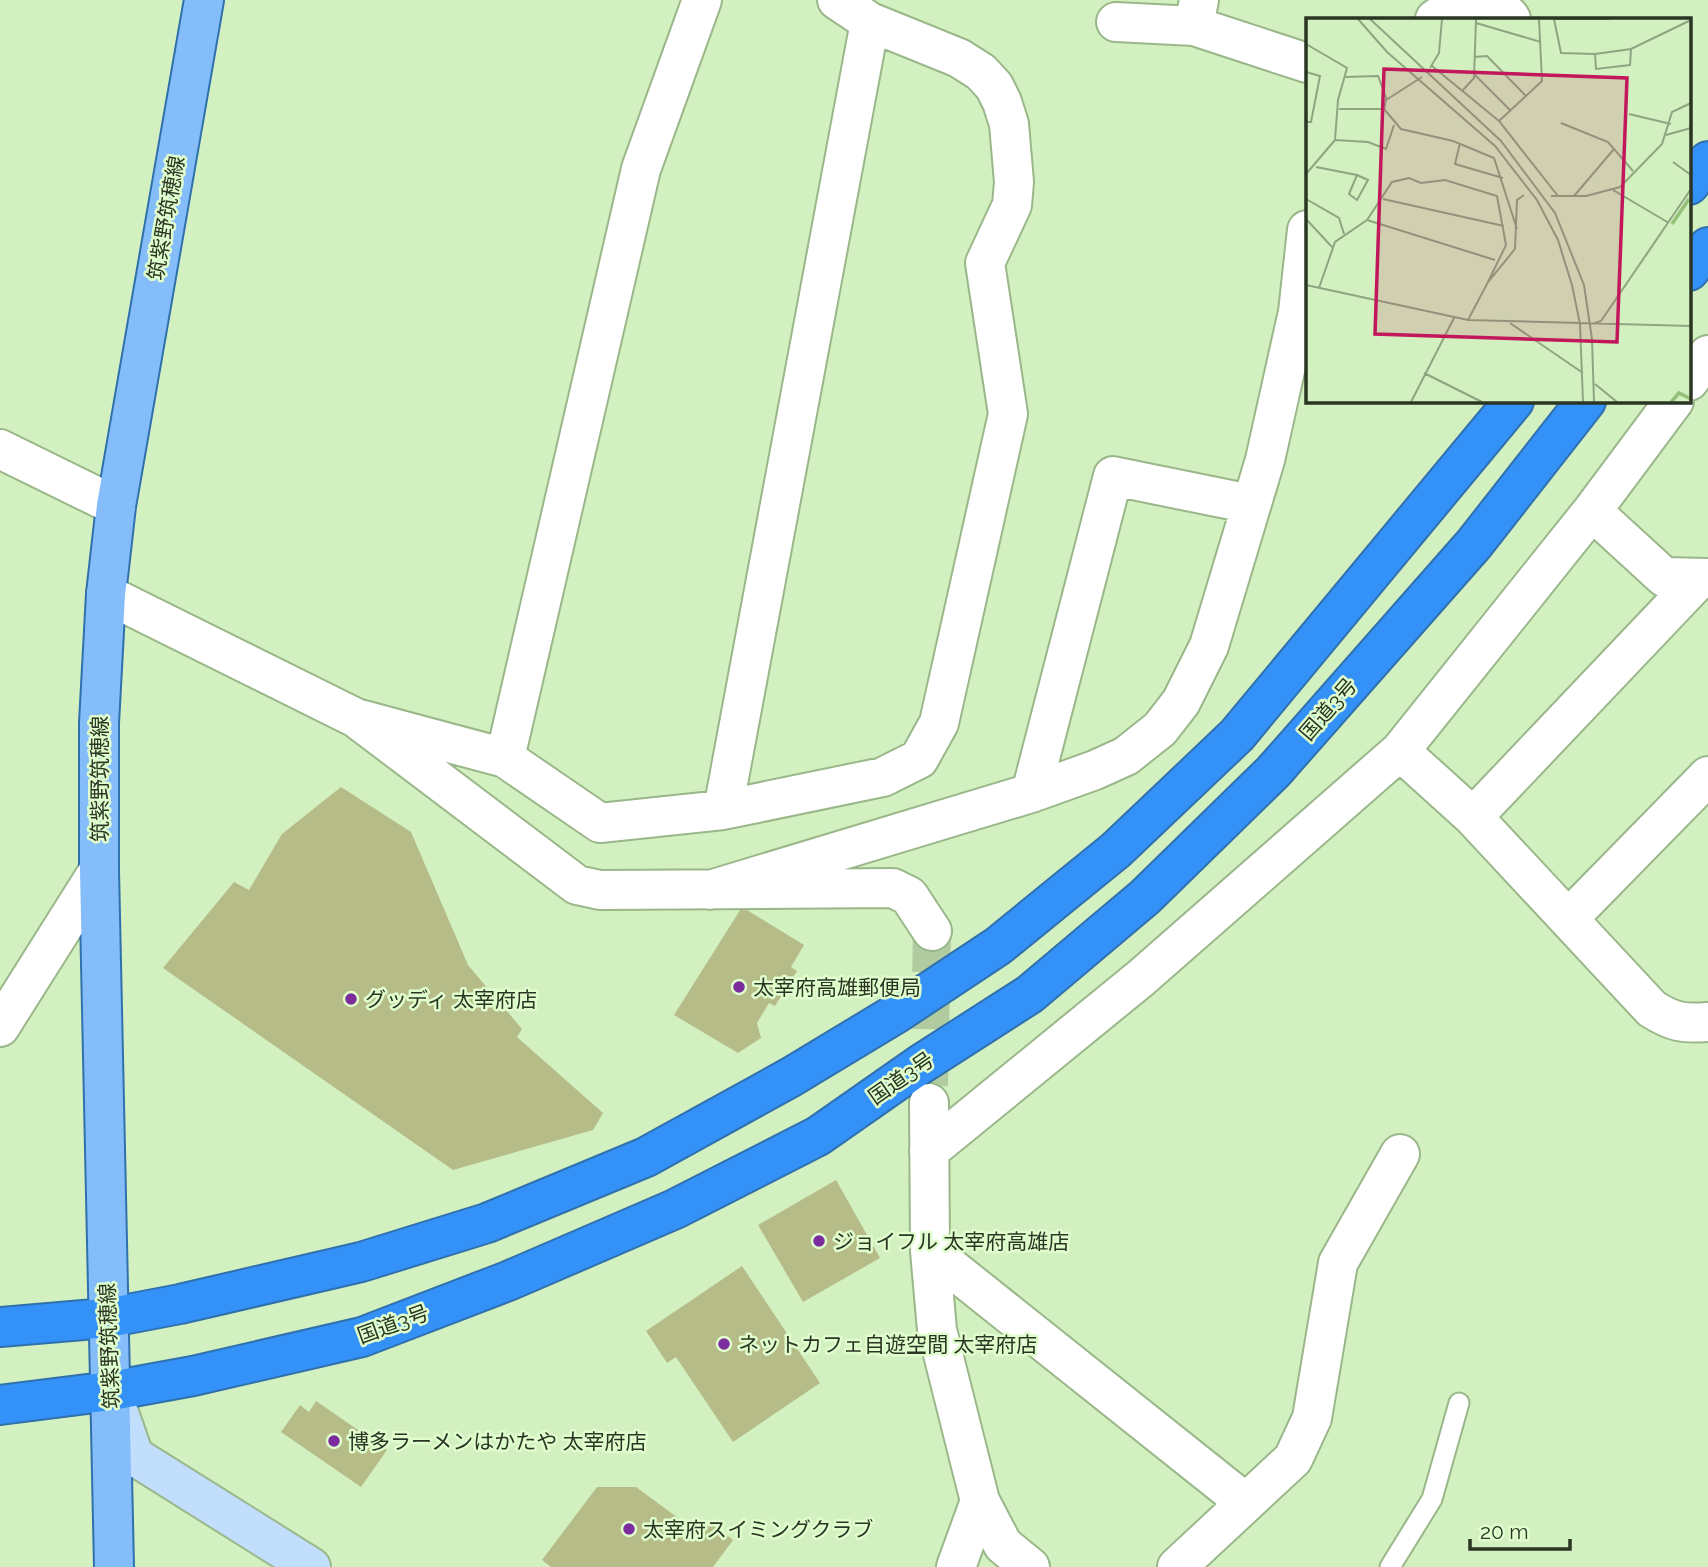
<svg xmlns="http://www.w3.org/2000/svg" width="1708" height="1567" font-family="Raleway,'Noto Sans JP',sans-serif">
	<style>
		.building { fill: #b6bc88 }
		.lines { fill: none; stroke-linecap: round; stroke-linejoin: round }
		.street-tunnel { stroke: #b1cba1; stroke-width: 38; stroke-dasharray: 38 19; stroke-linecap: butt }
		.lane-casing { stroke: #9ab789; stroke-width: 23 }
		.street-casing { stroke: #9ab789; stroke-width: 42 }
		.secondary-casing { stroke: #9ab789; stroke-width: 42 }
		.primary-casing { stroke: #3071ad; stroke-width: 42 }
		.highway-casing { stroke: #3071ad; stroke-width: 42 }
		.lane { stroke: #fff; stroke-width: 19 }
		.street { stroke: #fff; stroke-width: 38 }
		.secondary { stroke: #c2defd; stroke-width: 38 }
		.primary { stroke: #85bdfa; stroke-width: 38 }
		.highway { stroke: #3391f7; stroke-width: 38 }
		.poi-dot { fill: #7b2c9d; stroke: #e0fecd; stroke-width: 2.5 }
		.labels { text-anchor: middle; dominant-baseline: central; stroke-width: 5; stroke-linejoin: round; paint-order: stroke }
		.street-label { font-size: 21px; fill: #2a3523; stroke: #e0fecd }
		.poi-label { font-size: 21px; fill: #2a3523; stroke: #e0fecd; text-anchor: start }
		.inset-river { fill: none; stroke: #95c079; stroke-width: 3.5 }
		.inset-road { fill: none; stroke: #8fa581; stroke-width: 2 }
		.view { fill: #c2185b; fill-opacity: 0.15; stroke: #c2185b; stroke-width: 3.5 }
		.inset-edge { fill: none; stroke: #2a3523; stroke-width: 3.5 }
	</style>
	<rect width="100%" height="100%" fill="#d3f0c0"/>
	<path class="building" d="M341 787 411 832 468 965 522 1029 517 1037 603 1113 593 1130 453 1170 163 968 234 882 249 890 282 834Z
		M742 907 804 945 791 967 797 971 775 1006 769 1003 757 1023 761 1038 738 1053 674 1015Z
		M836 1180 880 1258 803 1302 758 1225Z
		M742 1266 820 1383 733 1442 676 1357 667 1363 646 1331Z
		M316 1401 387 1450 361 1487 281 1432 300 1405 309 1412Z
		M597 1487H636L701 1535 710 1522 733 1540 713 1567H551L542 1560Z"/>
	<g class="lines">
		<path class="street-tunnel" d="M929 1086 932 931"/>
		<g class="lane-casing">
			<path id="lane" d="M1390 1567 1432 1499 1459 1403"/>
		</g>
		<g class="street-casing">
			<path id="street" d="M1199 0 1194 26 1307 63
				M1435 19 1456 5 1509 16 1511 19
				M1116 22 1194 26
				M1689 381 1708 355
				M0 449 116 506
				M1592 511 1664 577 1708 578
				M106 594 356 718 577 885 600 890 893 888 909 896 932 931
				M356 718 505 758 600 823 723 810 883 777 919 759 939 723 1008 414 985 263 1012 205 1014 182 1009 124 1002 102 994 86 981 72 959 58 870 22 837 0
				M1400 751 1473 817 1652 1009C1673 1022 1683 1024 1708 1022
				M505 758 641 169 702 0
				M1031 793 1113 476 1251 504
				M723 810 870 22
				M1473 817 1700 578
				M710 890 1031 793 1095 770 1126 756 1160 729 1181 702 1209 646 1265 460 1298 312 1307 230
				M1568 919 1708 776
				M0 1027 99 870
				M929 1103 930 1251 937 1330 980 1501 1003 1545 1030 1567
				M929 1151 1141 978 1400 751 1592 511 1674 401
				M930 1251 1246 1503
				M956 1567 980 1501
				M1177 1567 1293 1459 1312 1418 1338 1263 1400 1154"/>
		</g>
		<g class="secondary-casing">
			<path id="secondary" d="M113 1396 134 1456 311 1567"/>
		</g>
		<g class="primary-casing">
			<path id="primary" d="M114 1567 99 870V723L106 594 116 506 204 0"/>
		</g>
		<g class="highway-casing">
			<path id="highway" d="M1689 185 1708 161
				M1689 271 1708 247
				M0 1327 107 1318 180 1304 361 1262 487 1223 646 1157 791 1077 897 1013 998 946 1116 850 1237 735 1514 401
				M0 1405 111 1391 193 1376 362 1337 508 1281 675 1209 818 1136 921 1064 1030 994 1145 897 1273 772 1474 544 1586 401"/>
		</g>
		<use href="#lane" class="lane"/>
		<use href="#street" class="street"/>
		<use href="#secondary" class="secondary"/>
		<use href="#primary" class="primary"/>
		<use href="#highway" class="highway"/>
	</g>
	<g class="poi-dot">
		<circle cx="739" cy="987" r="7"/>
		<circle cx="351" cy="999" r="7"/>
		<circle cx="819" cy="1241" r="7"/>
		<circle cx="724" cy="1344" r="7"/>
		<circle cx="334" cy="1441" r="7"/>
		<circle cx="629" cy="1529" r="7"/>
	</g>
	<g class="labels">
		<g class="street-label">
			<text transform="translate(166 218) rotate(-80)">筑紫野筑穂線</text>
			<text transform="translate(1328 709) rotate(-49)">国道3号</text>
			<text transform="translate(99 779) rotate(-90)">筑紫野筑穂線</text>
			<text transform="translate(901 1078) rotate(-35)">国道3号</text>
			<text transform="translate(393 1324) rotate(-20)">国道3号</text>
			<text transform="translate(109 1346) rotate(-92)">筑紫野筑穂線</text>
		</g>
		<g class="poi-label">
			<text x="753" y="987">太宰府高雄郵便局</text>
			<text x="365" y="999">グッディ 太宰府店</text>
			<text x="833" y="1241">ジョイフル 太宰府高雄店</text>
			<text x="738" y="1344">ネットカフェ自遊空間 太宰府店</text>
			<text x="348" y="1441">博多ラーメンはかたや 太宰府店</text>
			<text x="643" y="1529">太宰府スイミングクラブ</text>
		</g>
	</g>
	<g transform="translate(1306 18)">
		<rect width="385" height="385" fill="#d3f0c0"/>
		<path class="inset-river" d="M366 206 383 181M365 384 373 375 385 381"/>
		<path class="inset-road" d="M52 1 81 34 189 128 231 182 252 222 266 267 274 306 277 384M64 1 195 123 249 195 278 267 286 321 288 384M248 1 255 35 289 36 325 31 385 2M248 1H304M170 5 235 24M0 26 41 50 32 82 29 122 0 156M289 36 290 51 324 47 325 31M168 39 181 38 220 78M126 48 193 103 252 178M124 50 133 35 136 1M0 54 14 58 5 104H0M168 56 204 92M39 59 72 58 81 82M157 72 168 60 170 1M33 91H78M78 91 95 111 147 123 188 140 211 211M78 91 80 82 116 59M323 96 365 106M193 103 236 63 233 1M255 105 302 124 327 153M360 117 385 110M29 122 62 124 80 131 88 107M154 125 149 146 197 160M367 144 385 157M10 149 51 157 43 176 51 182 62 162 51 157M307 172 363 205M245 178H280L314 169 356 126 366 94 385 85M268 178 308 131M0 181 33 200 38 216M77 181 198 208M0 201 26 229M61 202 189 242M0 267 162 302 385 308M13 270 29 224 61 202 86 164 103 160 115 165 139 162 191 178 200 227 182 264M162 302 182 264 209 231 211 182 218 177M204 305 277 355M289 305 295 303 385 171M118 355 176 384M289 366 311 384M105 384 148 300"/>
		<path class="view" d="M78 51 321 60 311 324 69 316Z"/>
		<rect width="385" height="385" class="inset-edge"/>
	</g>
	<path d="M1470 1539v10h100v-10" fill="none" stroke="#2a3523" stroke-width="3.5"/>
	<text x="1480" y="1539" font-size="21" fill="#2a3523" stroke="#e0fecd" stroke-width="5" paint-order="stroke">20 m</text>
</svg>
